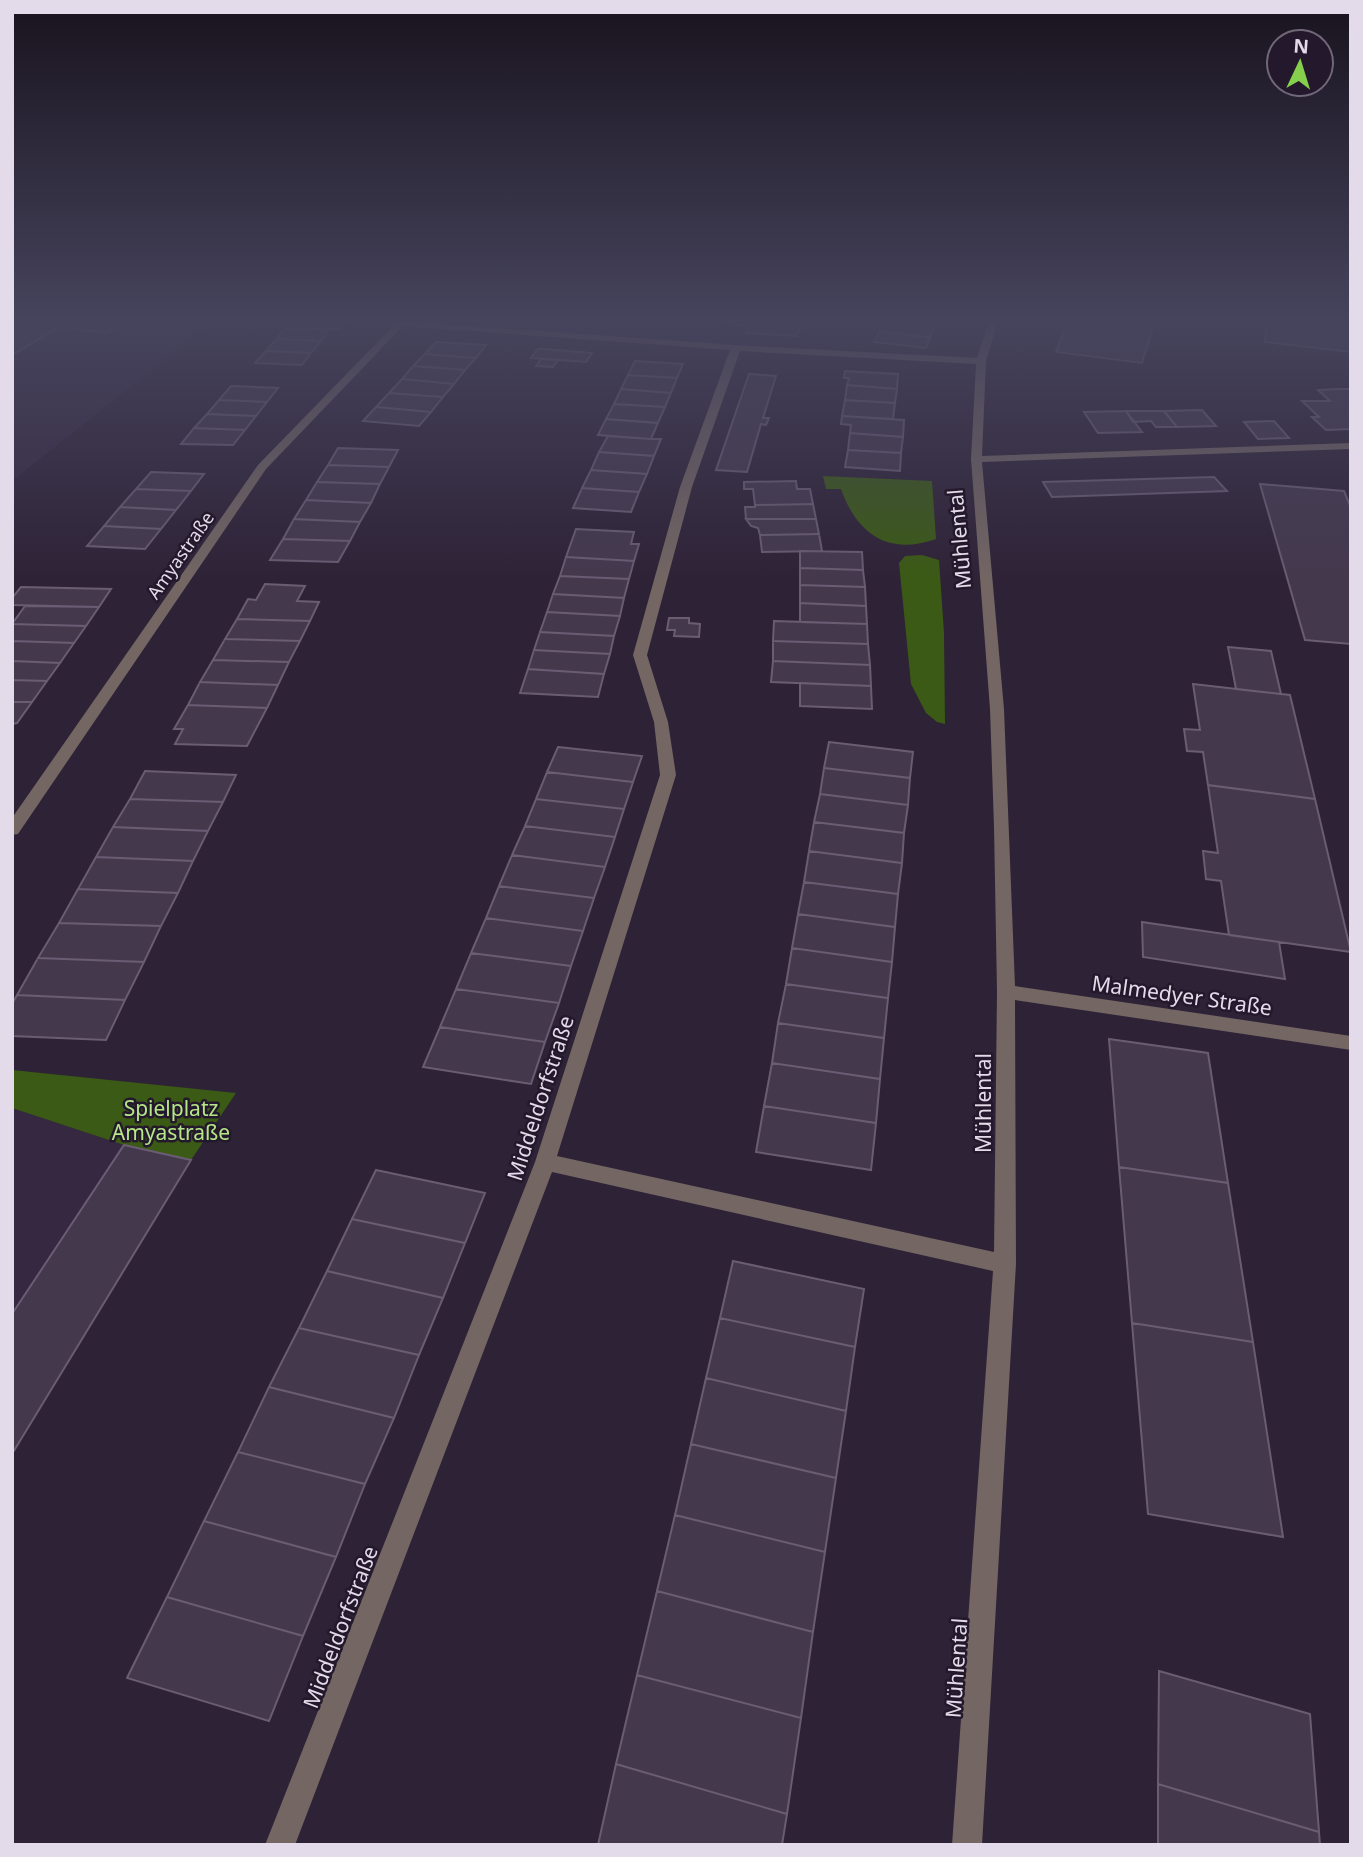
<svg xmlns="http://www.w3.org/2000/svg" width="1363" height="1857" font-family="'Noto Sans',sans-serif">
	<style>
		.built { fill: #372842 }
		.green { fill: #3b5a15 }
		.building { fill: #44384d; stroke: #695c73; stroke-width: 2 }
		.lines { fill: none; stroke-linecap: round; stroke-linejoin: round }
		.minor { fill: #736663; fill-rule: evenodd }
		.labels { text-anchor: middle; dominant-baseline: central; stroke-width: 5; stroke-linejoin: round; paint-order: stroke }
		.far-street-label { font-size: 18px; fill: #e3dbe9; stroke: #24192c }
		.street-label { font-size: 21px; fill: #e3dbe9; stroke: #24192c }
		.park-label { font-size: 21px; fill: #b5e687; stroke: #24192c }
	</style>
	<rect width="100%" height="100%" fill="#2e2236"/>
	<path class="built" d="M12 321H213L12 481Z
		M12 1108 124 1145 191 1160 12 1454Z"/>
	<path class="green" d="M823 476 932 481 936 539C888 556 857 534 841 489H826Z
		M922 555 939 560 944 633 945 724 937 722 926 713 911 684 899 563 905 556Z
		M12 1070 236 1093 191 1160 124 1145 12 1108Z"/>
	<path class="building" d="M12 321H125L106 333 59 327 12 355Z
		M301 321H346L340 329 295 328Z
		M723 321H756L801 325 797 336 745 333 748 327Z
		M883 321H936L934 327Z
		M1068 321H1112L1153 326 1142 363 1056 352Z
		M1267 321H1351V352L1265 342Z
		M883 322 934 327 930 337 879 332Z
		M286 328H295L330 329 321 341 276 339Z
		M879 332 930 337 926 348 874 342Z
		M276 339 321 341 311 353 266 351Z
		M436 342 486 345 476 358 425 354Z
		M538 349H544L592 353 586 362 531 358Z
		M266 351 311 353 302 365 255 363Z
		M425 354 476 358 465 370 413 366Z
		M541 359 558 360 553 367 536 366Z
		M635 361 683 364 677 378 628 375Z
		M413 366 465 370 454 384 402 379Z
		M845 371 898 374 897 389 847 385 849 378H844Z
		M749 374 776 376 763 418H769L766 425 761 424 747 472 716 470Z
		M628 375 677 378 671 393 621 389Z
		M402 379 454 384 443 397 389 393Z
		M847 385 897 389 895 403 845 400Z
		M231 386 278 388 267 402 219 400Z
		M621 389 671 393 665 407 614 404Z
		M1337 389H1351V429L1326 430 1312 417H1319L1302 401H1330L1318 390Z
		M389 393 443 397 431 412 376 407Z
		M219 400 267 402 256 416 207 414Z
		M845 400 895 403 893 419 842 416Z
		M614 404 665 407 658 423 606 419Z
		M376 407 431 412 419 426 363 421Z
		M1202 410 1216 426 1177 427 1164 411Z
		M1126 411 1142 432 1098 433 1084 412Z
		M1126 411H1164L1177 427H1156L1151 421 1133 422Z
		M207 414 256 416 245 430 194 428Z
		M842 416 904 420 903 437 850 433 851 425 841 424Z
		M606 419 658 423 651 439 598 435Z
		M1274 421 1289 438 1258 439 1244 422Z
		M194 428 245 430 233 445 181 444Z
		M850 433 903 437 901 453 848 450Z
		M608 436 651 439H661L654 456 599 452Z
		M338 448 398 450 389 467 328 465Z
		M848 450 901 453 900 471 845 467Z
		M599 452 654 456 647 474 591 470Z
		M328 465 389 467 380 484 317 482Z
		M591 470 647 474 639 492 582 488Z
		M151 472 204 474 191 491 136 489Z
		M1214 477 1227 491 1052 497 1043 482Z
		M796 481 797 489H810L813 504 755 505 753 489H744V482Z
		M317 482 380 484 371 503 306 500Z
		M1260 484 1344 491 1351 508V644L1305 640Z
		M582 488 639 492 631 512 573 508Z
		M136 489 191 491 176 510 120 507Z
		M306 500 371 503 360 522 294 519Z
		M813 504 816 519H746L745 507H755V505Z
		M120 507 176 510 161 529 104 526Z
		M294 519 360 522 350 541 283 539Z
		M746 519H816L819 534 760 535 758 528 751 526Z
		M104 526 161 529 145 549 87 546Z
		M576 529 634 532 631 544H639L634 561 566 557Z
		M819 534 822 551 762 552 760 535Z
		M283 539 350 541 338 562 270 560Z
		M800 551 862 552 863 570 800 568Z
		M566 557 634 561 629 579 560 576Z
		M800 568 863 570 865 587 800 585Z
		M560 576 629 579 624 598 553 594Z
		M265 584 305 586 297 601 319 602 310 621 237 619 248 599 256 600Z
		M800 585 865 587 866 606 800 603Z
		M21 587 111 589 99 607 12 605V598Z
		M553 594 624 598 620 616 547 612Z
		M800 603 866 606 867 624 800 622Z
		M25 606 99 607 86 626 12 624Z
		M547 612 620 616 614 636 540 632Z
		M669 618H689V623L700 624 699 637 674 636 675 630H667Z
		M237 619 310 621 300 641 225 639Z
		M774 621 867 624 868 644 773 641Z
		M12 624 86 626 74 643 12 641Z
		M540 632 614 636 610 654 534 650Z
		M225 639 300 641 289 662 213 660Z
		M12 641 74 643 60 663 12 661Z
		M773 641 868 644 870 665 773 661Z
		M1228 647 1271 651 1281 694 1236 689Z
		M534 650 610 654 604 674 528 669Z
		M213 660 289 662 278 685 200 682Z
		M12 661 60 663 47 681 12 680Z
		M773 661 870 665 871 686 771 682Z
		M528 669 604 674 598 697 520 693Z
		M12 680 47 681 32 702H12Z
		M200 682 278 685 267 708 188 705Z
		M800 683 871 686 872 709 800 706Z
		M1193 684 1290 695 1315 799 1208 785 1203 752 1187 751 1184 729 1200 730Z
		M12 702H32L17 723 12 724Z
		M188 705 267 708 247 746 175 744 183 729H174Z
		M829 742 913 752 910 778 824 768Z
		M558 747 642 756 633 782 547 772Z
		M824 768 910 778 908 805 820 794Z
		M145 771 236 775 223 802 130 799Z
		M547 772 633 782 624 809 536 799Z
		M1208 785 1315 799 1351 952 1229 935 1221 881 1206 879 1203 851 1218 853Z
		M820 794 908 805 904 833 814 822Z
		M130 799 223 802 208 831 113 827Z
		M536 799 624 809 615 837 525 826Z
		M814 822 904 833 902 863 809 851Z
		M525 826 615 837 605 867 512 855Z
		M113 827 208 831 193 861 96 857Z
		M809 851 902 863 898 894 804 882Z
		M512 855 605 867 594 898 499 886Z
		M96 857 193 861 178 893 78 889Z
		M804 882 898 894 895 927 798 914Z
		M499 886 594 898 583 931 486 918Z
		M78 889 178 893 161 926 59 923Z
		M798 914 895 927 892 962 792 948Z
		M486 918 583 931 571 966 471 953Z
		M1142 922 1279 942 1285 979 1143 957Z
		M59 923 161 926 144 962 38 958Z
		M792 948 892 962 888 998 786 984Z
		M471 953 571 966 559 1003 456 989Z
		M38 958 144 962 125 1000 17 995Z
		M786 984 888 998 884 1038 778 1023Z
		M456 989 559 1003 545 1042 440 1027Z
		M17 995 125 1000 106 1040 12 1036V1004Z
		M778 1023 884 1038 880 1079 772 1063Z
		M440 1027 545 1042 531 1084 423 1067Z
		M1109 1039 1208 1053 1228 1183 1119 1167Z
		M772 1063 880 1079 876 1123 764 1106Z
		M764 1106 876 1123 871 1170 756 1152Z
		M124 1145 191 1160 12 1454V1314Z
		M1119 1167 1228 1183 1253 1342 1132 1323Z
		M376 1170 485 1193 465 1243 352 1219Z
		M352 1219 465 1243 443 1298 327 1271Z
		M733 1261 864 1289 855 1347 720 1318Z
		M327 1271 443 1298 419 1355 299 1328Z
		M720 1318 855 1347 846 1411 706 1378Z
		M1132 1323 1253 1342 1283 1537 1148 1514Z
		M299 1328 419 1355 394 1418 269 1387Z
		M706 1378 846 1411 836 1478 691 1444Z
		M269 1387 394 1418 365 1484 238 1452Z
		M691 1444 836 1478 825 1552 675 1515Z
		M238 1452 365 1484 336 1557 204 1521Z
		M675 1515 825 1552 813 1632 657 1591Z
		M204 1521 336 1557 303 1636 167 1597Z
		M657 1591 813 1632 801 1718 637 1675Z
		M167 1597 303 1636 269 1721 127 1678Z
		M1159 1671 1310 1714 1319 1832 1158 1784Z
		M637 1675 801 1718 787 1814 616 1764Z
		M616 1764 787 1814 782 1845H598Z
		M1158 1784 1319 1832 1320 1845H1158Z"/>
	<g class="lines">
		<path class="minor" d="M398 321 736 345 977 358 989 321H998L986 361 982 456 1351 443V449L982 462 1004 709 1015 986 1351 1036V1050L1015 1000 1016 1264 982 1845H952L993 1271 552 1172 295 1845H265L535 1162 660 775 654 722 633 655 680 487 730 350 403 326 266 469 18 834 12 835V818L258 465ZM740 351 976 364 971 459 990 709 994 827 997 992 994 1252 557 1156 676 775 668 722 647 655 692 487Z"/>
	</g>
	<linearGradient id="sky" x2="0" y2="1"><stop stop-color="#19131e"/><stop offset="0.55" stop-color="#46445d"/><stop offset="1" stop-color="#46445d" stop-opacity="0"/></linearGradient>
	<rect width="1363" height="581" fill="url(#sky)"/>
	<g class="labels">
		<g class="far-street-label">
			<text transform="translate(180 555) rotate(-55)">Amyastraße</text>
		</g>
		<g class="street-label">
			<text transform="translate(959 539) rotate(-95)">Mühlental</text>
			<text transform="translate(1182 995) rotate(8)">Malmedyer Straße</text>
			<text transform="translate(540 1098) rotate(-72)">Middeldorfstraße</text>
			<text transform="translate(983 1103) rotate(-90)">Mühlental</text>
			<text transform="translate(340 1627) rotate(-69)">Middeldorfstraße</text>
			<text transform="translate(956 1668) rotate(-86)">Mühlental</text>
		</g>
		<g class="park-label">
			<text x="171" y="1108">Spielplatz<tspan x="171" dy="24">Amyastraße</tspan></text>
		</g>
	</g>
	<rect width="1363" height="1857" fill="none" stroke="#e3dbe9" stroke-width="28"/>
	<g transform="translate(1300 63) rotate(4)"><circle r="33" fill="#24192c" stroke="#706778" stroke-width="2"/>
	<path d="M0-5L12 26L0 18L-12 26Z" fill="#85cf4c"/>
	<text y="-10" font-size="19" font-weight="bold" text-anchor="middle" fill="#e3dbe9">N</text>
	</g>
</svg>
